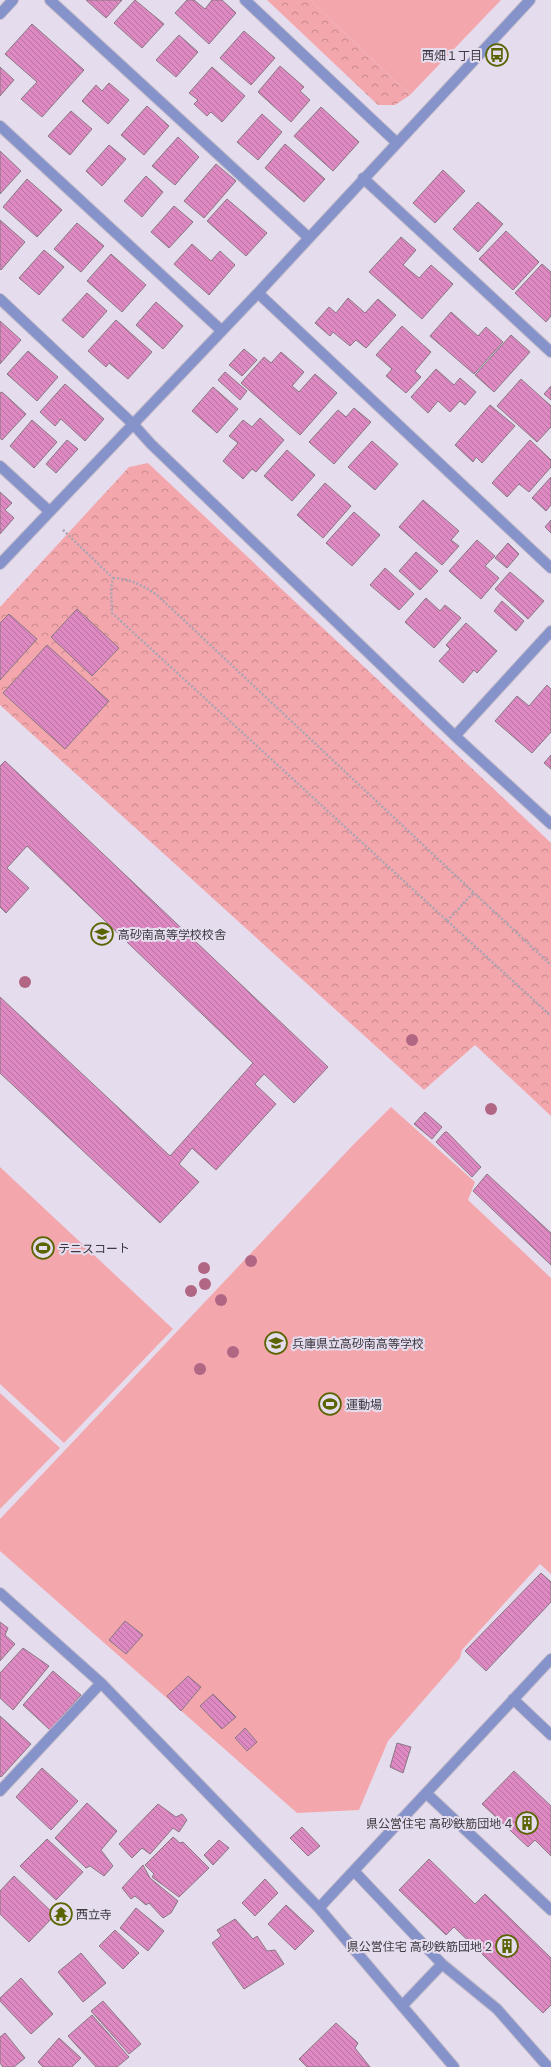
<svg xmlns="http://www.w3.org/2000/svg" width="551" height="2067" font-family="Poppins,'Noto Sans JP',sans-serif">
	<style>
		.green { fill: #f3a7ad }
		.park { fill: url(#park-crowns) }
		.building { fill: url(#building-back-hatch); stroke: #887882 }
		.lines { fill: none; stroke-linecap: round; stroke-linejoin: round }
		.minor-casing { stroke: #c0b9c8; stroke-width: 12 }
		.path { stroke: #aaa4b2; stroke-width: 2.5; stroke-dasharray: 2 2; stroke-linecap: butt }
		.minor { stroke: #8593ca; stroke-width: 10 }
		.tree { fill: #b16684 }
		.labels { text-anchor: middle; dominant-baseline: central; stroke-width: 4; stroke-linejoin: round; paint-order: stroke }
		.poi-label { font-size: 12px; fill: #3c3940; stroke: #e5ddee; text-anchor: start }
	</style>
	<defs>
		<pattern id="park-crowns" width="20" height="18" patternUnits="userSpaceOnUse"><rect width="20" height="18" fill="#f3a7ad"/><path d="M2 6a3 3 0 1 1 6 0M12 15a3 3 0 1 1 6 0" fill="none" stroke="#c6898e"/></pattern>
		<pattern id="building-back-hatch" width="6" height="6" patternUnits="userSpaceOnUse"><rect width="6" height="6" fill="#de89c2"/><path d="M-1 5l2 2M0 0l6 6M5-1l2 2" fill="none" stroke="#b5719f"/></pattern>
	</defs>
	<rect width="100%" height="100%" fill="#e5ddee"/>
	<path class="green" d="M310 0H501L410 95Z
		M391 1107 475 1182 468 1200 551 1278V1574L540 1564 462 1650 460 1658 388 1741 359 1810 297 1813 0 1551V1519L353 1145Z
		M0 1167 173 1329 64 1443 0 1384Z
		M0 1393 60 1448 0 1509Z"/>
	<path class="park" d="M267 0H310L410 95 395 105H378Z
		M148 463 551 843V1116L475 1045 424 1090 0 705V607L129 467Z"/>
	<path class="building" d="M86 0H122L106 18Z
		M135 0 164 24 142 48 114 23Z
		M187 0H194L205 9 212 0H222L236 13 209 44 175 13Z
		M32 24 84 70 42 117 21 99 37 82 5 54Z
		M244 31 275 58 251 85 220 58Z
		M179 35 198 52 176 77 156 60Z
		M280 66 304 87 300 91 310 100 291 122 258 92Z
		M0 67 14 80 0 96Z
		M212 67 245 96 222 122 211 112 207 116 194 104 198 100 189 93Z
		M109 83 129 100 108 124 82 101 96 85 102 91Z
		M147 106 169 126 144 155 121 135Z
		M321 107 359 142 333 171 294 136Z
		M71 111 92 129 70 155 48 136Z
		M262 114 282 132 258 160 237 142Z
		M178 137 199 157 175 185 152 166Z
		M285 144 325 179 304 202 265 168Z
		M109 145 126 159 102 186 86 171Z
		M0 151 21 171 0 194Z
		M216 164 236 181 204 218 184 201Z
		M443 170 465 191 435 223 413 203Z
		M146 176 163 192 142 217 124 201Z
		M27 179 62 210 37 237 3 207Z
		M227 199 267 233 246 256 207 221Z
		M478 202 503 224 478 252 453 229Z
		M174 206 193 222 169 248 151 232Z
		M0 220 25 242 1 270 0 269Z
		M77 223 104 246 81 272 54 249Z
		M506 231 539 262 513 290 479 259Z
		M401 237 416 250 403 265 419 278 431 265 453 284 422 319 369 272Z
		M192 244 211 261 220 251 235 265 209 295 174 264Z
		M44 250 64 267 39 295 19 278Z
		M111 254 146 285 122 312 87 281Z
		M542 264 551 272V316L546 322 515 293Z
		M87 293 107 311 83 338 62 320Z
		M348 298 365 313 378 299 396 315 366 348 356 340 350 346 333 332 330 336 315 323 329 307 336 313Z
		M156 302 183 326 163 349 136 325Z
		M451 312 478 336 486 327 503 342 474 374 430 336Z
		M116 320 152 352 128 379 109 363 106 367 88 351Z
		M0 321 21 340 0 364Z
		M402 326 431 352 415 371 421 377 406 393 386 376 392 369 376 355Z
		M511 335 530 352 494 392 475 375Z
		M244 349 257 360 242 376 229 365Z
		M28 351 58 377 37 401 7 374Z
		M281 352 304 372 292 386 299 392 315 374 337 393 300 435 241 383 264 357 271 363Z
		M436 369 454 385 460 378 476 392 465 405 460 401 450 412 438 401 428 413 411 397Z
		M225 372 247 391 240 400 218 380Z
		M521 379 551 406V427L537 442 497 406Z
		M65 384 104 419 85 441 61 419 55 426 40 412Z
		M551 386V400L544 394Z
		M213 387 238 409 217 433 192 411Z
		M2 392 26 414 2 440 0 438V393Z
		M490 405 515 426 482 463 476 457 473 462 455 445Z
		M354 408 371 422 334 464 309 442 338 410 346 417Z
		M260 418 284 440 256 472 252 469 243 479 223 461 238 443 229 436 243 420 252 427Z
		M32 420 57 442 34 468 10 446Z
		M67 440 78 449 56 473 46 464Z
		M530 440 551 460V467L529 492 519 484 507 497 492 483Z
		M372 441 398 464 375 490 348 467Z
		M287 450 315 475 292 501 264 476Z
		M551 477V505L546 511 532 498Z
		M325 483 351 506 323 538 297 515Z
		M0 492 12 503 5 510 14 518 0 534Z
		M423 500 459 531 451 540 459 546 442 565 399 527Z
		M354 512 380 535 352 566 326 543Z
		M551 520V533L545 527Z
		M477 540 495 556 485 566 499 578 481 599 449 571Z
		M508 543 519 554 507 568 495 558Z
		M416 552 438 571 420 590 399 571Z
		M385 568 414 594 399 610 370 585Z
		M510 572 544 601 528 619 495 589Z
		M426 598 440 611 445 605 461 618 434 648 405 622Z
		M502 601 524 621 516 631 494 611Z
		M77 609 119 648 92 676 51 637Z
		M9 614 37 639 0 680V623Z
		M466 623 497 651 477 673 474 670 463 683 439 661 450 649 446 645Z
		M47 645 109 701 65 749 3 693Z
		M547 685 551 689V732L532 753 495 721 517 696 529 706Z
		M551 755V769L544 763Z
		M5 761 328 1067 294 1103 264 1074 255 1084 276 1104 216 1170 192 1148 179 1164 199 1182 160 1223 0 1073V997L170 1156 253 1063 27 846 7 868 29 888 6 913 0 907V766Z
		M425 1112 442 1127 432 1139 414 1124Z
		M445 1132H447L481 1167 472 1177 436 1142Z
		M487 1174 551 1233V1265L473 1191Z
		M541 1573 551 1582V1602L486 1671 465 1651Z
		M125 1621 143 1635 126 1654 109 1640Z
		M0 1622 8 1628 5 1635 15 1644 0 1661Z
		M23 1648 49 1666 13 1710 0 1698V1673Z
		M53 1671 81 1695 50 1730 23 1705Z
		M188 1676 201 1687 181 1711 167 1696Z
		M213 1694 236 1717 222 1729 200 1706Z
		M0 1716 31 1744 1 1777 0 1776Z
		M245 1728 257 1742 247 1751 235 1738Z
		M397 1743 411 1747 403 1773 390 1767Z
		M42 1768 78 1801 51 1830 16 1797Z
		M514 1771 551 1806V1856L535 1840 528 1847 482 1804Z
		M87 1803 117 1831 101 1850 113 1866 104 1876 90 1866 86 1868 55 1838Z
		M158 1804 176 1817 182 1814 187 1820 179 1832 173 1828 150 1854 142 1848 132 1858 119 1844Z
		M302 1827 320 1846 308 1856 290 1838Z
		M173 1837 180 1843 183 1842 209 1868 179 1897 152 1877 154 1874 145 1865Z
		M47 1839 83 1872 56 1900 20 1866Z
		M219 1840 229 1848 213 1865 204 1855Z
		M429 1859 475 1904 485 1894 551 1958V2005L543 2013 454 1927 446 1935 399 1890Z
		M143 1865 150 1878 178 1901 171 1913 163 1918 149 1903 146 1905 135 1896 131 1899 122 1888Z
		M14 1876 55 1915 29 1942 0 1914V1891Z
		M265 1879 278 1893 255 1916 242 1903Z
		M286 1905 314 1931 295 1950 268 1924Z
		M136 1908 164 1931 148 1951 120 1928Z
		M235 1919 253 1939 257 1936 267 1951 275 1950 284 1964 244 1989 212 1943 221 1936 217 1930Z
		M115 1930 139 1953 123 1969 99 1946Z
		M81 1953 106 1983 83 2002 58 1972Z
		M21 1978 53 2014 31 2034 0 2001V1998Z
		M103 2001 141 2044 129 2054 91 2011Z
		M92 2015 129 2057 117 2067H96L68 2036Z
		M336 2023 358 2043 355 2048 370 2067H307L299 2059Z
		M5 2033 25 2058 14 2067H3L0 2063V2037Z
		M59 2038 81 2058 72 2067H43L38 2062Z"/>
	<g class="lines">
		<g class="minor-casing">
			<path id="minor" d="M50 0 308 237
				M245 0 397 143
				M0 14 13 0
				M0 126 222 331
				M363 178 551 352
				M258 293 551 568
				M0 299 133 424 151 444 455 736 551 824
				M0 466 49 511
				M0 564 258 293 530 0
				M455 736 551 631
				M0 1593 101 1683 319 1908 454 2067
				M513 1699 551 1735
				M0 1791 101 1683
				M426 1793 551 1910
				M354 1871 442 1964 497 2009 548 2067
				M319 1908 551 1659
				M402 2006 442 1964"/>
		</g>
		<path class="path" d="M63 530 113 578 111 588 112 613 551 1016
			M113 578C131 579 142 585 157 595L551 965
			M447 921 474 892"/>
		<use href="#minor" class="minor"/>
	</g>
	<g class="tree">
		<circle cx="25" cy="982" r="6"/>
		<circle cx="412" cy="1040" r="6"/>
		<circle cx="491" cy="1109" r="6"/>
		<circle cx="251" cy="1261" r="6"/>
		<circle cx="204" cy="1268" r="6"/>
		<circle cx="205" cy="1284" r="6"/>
		<circle cx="191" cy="1291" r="6"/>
		<circle cx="221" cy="1300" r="6"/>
		<circle cx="233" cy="1352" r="6"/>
		<circle cx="200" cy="1369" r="6"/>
	</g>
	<defs>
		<g id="bus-ring" transform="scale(1.15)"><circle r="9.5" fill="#e5ddee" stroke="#5b6402" stroke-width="1.5"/><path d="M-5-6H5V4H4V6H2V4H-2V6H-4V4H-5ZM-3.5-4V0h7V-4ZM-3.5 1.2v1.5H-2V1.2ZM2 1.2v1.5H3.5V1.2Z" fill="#5b6402"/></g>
		<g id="school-ring" transform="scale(1.15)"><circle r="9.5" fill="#e5ddee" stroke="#5b6402" stroke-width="1.5"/><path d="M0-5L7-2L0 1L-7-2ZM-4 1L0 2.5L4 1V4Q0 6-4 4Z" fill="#5b6402"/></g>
		<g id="stadium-ring" transform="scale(1.15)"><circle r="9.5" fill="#e5ddee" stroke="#5b6402" stroke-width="1.5"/><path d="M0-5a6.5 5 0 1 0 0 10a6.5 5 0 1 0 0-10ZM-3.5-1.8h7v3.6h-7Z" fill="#5b6402"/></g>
		<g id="building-ring" transform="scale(1.15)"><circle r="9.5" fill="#e5ddee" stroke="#5b6402" stroke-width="1.5"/><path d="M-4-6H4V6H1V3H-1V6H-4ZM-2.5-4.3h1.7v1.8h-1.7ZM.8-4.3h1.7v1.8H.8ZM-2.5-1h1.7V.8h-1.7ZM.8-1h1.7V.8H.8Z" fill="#5b6402"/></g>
		<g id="temple-ring" transform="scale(1.15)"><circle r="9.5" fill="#e5ddee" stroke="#5b6402" stroke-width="1.5"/><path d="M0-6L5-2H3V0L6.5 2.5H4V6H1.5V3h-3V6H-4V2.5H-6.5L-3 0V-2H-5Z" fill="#5b6402"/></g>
	</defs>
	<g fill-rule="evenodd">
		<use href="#bus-ring" x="497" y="55"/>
		<use href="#school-ring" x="102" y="934"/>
		<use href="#stadium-ring" x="43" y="1248"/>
		<use href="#school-ring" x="276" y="1343"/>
		<use href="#stadium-ring" x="330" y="1404"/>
		<use href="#building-ring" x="527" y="1823"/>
		<use href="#temple-ring" x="61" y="1914"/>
		<use href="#building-ring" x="507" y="1946"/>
	</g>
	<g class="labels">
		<g class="poi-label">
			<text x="482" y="55" text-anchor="end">西畑１丁目</text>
			<text x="118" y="934">高砂南高等学校校舎</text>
			<text x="58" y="1248">テニスコート</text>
			<text x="292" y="1343">兵庫県立高砂南高等学校</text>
			<text x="346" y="1404">運動場</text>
			<text x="512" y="1823" text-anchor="end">県公営住宅 高砂鉄筋団地 4</text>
			<text x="76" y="1914">西立寺</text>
			<text x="492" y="1946" text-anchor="end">県公営住宅 高砂鉄筋団地 2</text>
		</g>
	</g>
</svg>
